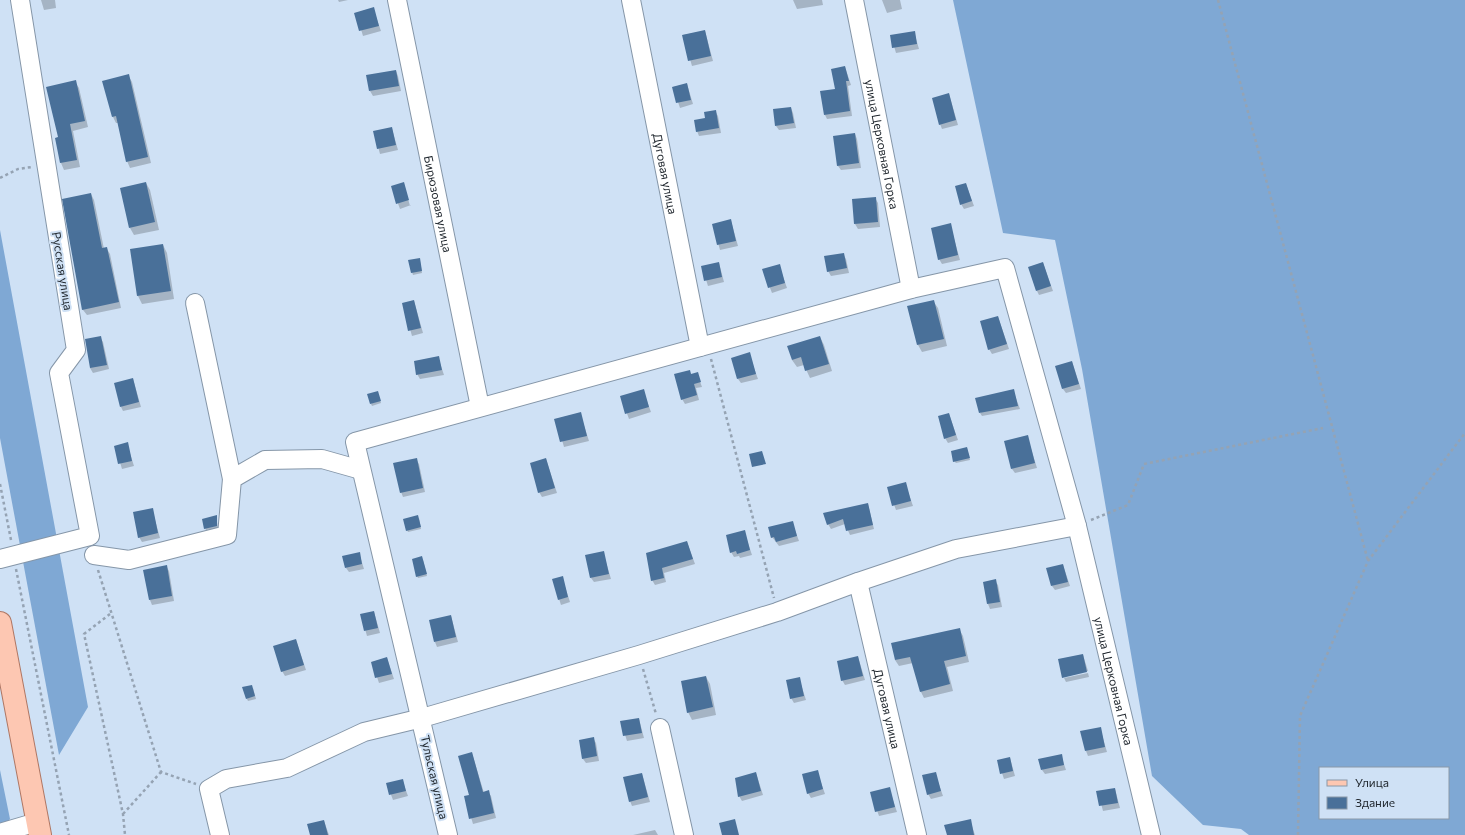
<svg xmlns="http://www.w3.org/2000/svg" width="1465" height="835" font-family="Commissioner,sans-serif">
	<style>
		.forest { fill: #7fa8d4; fill-rule: evenodd }
		.shadow { fill: #0003 }
		.building { fill: #497099 }
		.lines { fill: none; stroke-linecap: round; stroke-linejoin: round }
		.minor-casing { stroke: #8596a8; stroke-width: 20 }
		.major-casing { stroke: #af7764; stroke-width: 24 }
		.path { stroke: #95a3b3; stroke-width: 2.5; stroke-dasharray: 3 3; stroke-linecap: butt }
		.minor { stroke: #fff; stroke-width: 18 }
		.major { stroke: #fdc7b2; stroke-width: 22 }
		.labels { text-anchor: middle; dominant-baseline: central; stroke-width: 4; stroke-linejoin: round; paint-order: stroke }
		.street-label { font-size: 12px; fill: #232a31; stroke: #cfe1f5 }
	</style>
	<rect width="100%" height="100%" fill="#cfe1f5"/>
	<path class="forest" d="M953 0H1465V835H1249L1241 829 1203 825 1152 776 1082 369 1055 240 1003 233ZM1320 768H1448V818H1320Z
		M0 230 88 707 59 755 0 438Z
		M0 770 10 819 0 831Z"/>
	<path class="shadow" d="M41 0H55L56 8 44 10Z
		M338 0H348L339 2Z
		M793 0H822L823 5 797 9Z
		M882 0H900L902 9 887 13Z
		M373 8 381 31 363 36 356 13Z
		M705 31 713 61 692 66 683 35Z
		M914 32 919 49 896 53 891 36Z
		M845 67 851 85 848 86 852 116 827 119 825 115Z
		M396 71 398 76 401 91 373 96 370 91Z
		M128 75 132 82 151 163 130 168 127 161 118 123H116L113 117 104 82Z
		M75 82 79 88 88 127 73 131 80 167 64 170 61 163 56 138H59Z
		M687 84 693 104 680 108 673 87Z
		M949 94 958 125 942 129 940 124Z
		M791 108 793 113 796 128 779 130 776 126Z
		M715 111 718 116 721 133 699 136 697 131Z
		M392 129 398 150 380 154 374 132Z
		M855 134 857 139 861 168 841 170 838 166Z
		M146 183 150 190 159 230 134 235 130 228Z
		M404 184 410 206 411 205 400 209 392 187Z
		M966 184 974 206 964 209 961 204Z
		M91 194 94 200 104 249H107L110 254 121 308 87 315 83 310Z
		M875 198 878 203 880 227 858 229 855 224Z
		M731 221 738 246 720 250 713 225Z
		M950 224 960 260 942 264 939 259Z
		M163 245 167 253 174 299 142 304 138 296 131 250Z
		M843 254 846 259 849 273 831 276 828 271Z
		M420 261 422 273 413 275 412 272Z
		M719 263 724 282 708 286 702 267Z
		M1043 263 1053 291 1039 295 1037 291Z
		M779 265 787 288 772 293 763 270Z
		M414 301 423 333 412 336 403 304Z
		M933 301 938 308 947 346 922 352 918 345Z
		M998 317 1009 349 992 354 989 349Z
		M100 337 103 342 109 369 93 373 90 368Z
		M820 337 824 345 832 371 810 378 804 365 797 367 792 360Z
		M749 354 758 379 741 383 738 379Z
		M438 357 444 375 420 379 417 374Z
		M1072 362 1081 389 1066 393 1063 389Z
		M689 371 692 375 697 373 702 387 696 388 699 400 685 404 682 399Z
		M133 379 141 407 123 411 121 407Z
		M643 390 651 412 629 419 621 397Z
		M1013 390 1020 409 982 416 980 413Z
		M378 394 381 403 372 406 371 404Z
		M580 413 589 441 564 447 556 419Z
		M949 414 958 440 948 443 945 438Z
		M1027 436 1037 468 1015 473 1012 469Z
		M127 444 134 466 122 469 115 446Z
		M967 448 970 460 956 463 954 461Z
		M416 459 419 464 425 492 403 497 401 492Z
		M546 459 557 493 542 497 539 492Z
		M905 483 913 506 896 510 888 488Z
		M868 504 874 529 850 535 845 524 831 529 828 524Z
		M152 509 160 538 142 542 139 537Z
		M216 516 218 528 206 530 205 528Z
		M419 518 421 529 408 532 407 530Z
		M792 522 799 541 779 546 772 537Z
		M744 531 752 555 740 558 739 556 734 557 731 552Z
		M687 542 695 564 664 573 666 582 655 585 652 580 647 554Z
		M603 552 611 579 594 582 591 578Z
		M359 553 364 569 349 572 346 568Z
		M423 560 427 576 418 578 417 576Z
		M1063 565 1070 586 1055 590 1052 586Z
		M166 566 169 571 174 601 152 605 150 600 144 571Z
		M562 577 570 602 561 605 553 580Z
		M995 581 998 585 1002 607 990 609 988 604Z
		M374 612 380 633 367 636 361 615Z
		M451 616 458 642 437 647 435 642Z
		M959 629 963 636 969 662 947 667 953 691 924 698 921 692 913 663 899 666 895 660Z
		M296 640 306 670 285 676 282 671Z
		M1083 655 1088 671 1063 676Z
		M858 657 865 680 845 685 842 680Z
		M387 658 394 679 379 683 372 662Z
		M1088 673 1089 677 1066 682 1064 678Z
		M706 677 710 684 716 715 692 720 688 712Z
		M799 678 806 700 794 703 791 698Z
		M253 688 256 699 248 701 247 699Z
		M639 719 644 738 627 741 621 722Z
		M1100 728 1107 752 1088 756 1086 751Z
		M593 738 596 743 599 761 586 763 583 759Z
		M472 753 484 793 488 792 491 796 496 818 473 824 465 797 470 796Z
		M1061 755 1066 770 1045 774 1042 770Z
		M1010 758 1015 776 1004 779 998 761Z
		M817 771 825 794 811 798 808 793Z
		M756 773 763 795 742 801 739 796Z
		M935 773 943 796 931 799 928 794Z
		M642 774 650 802 632 806 630 801Z
		M402 780 408 796 393 800 387 784Z
		M889 788 897 812 879 816 871 793Z
		M1115 789 1120 808 1103 811 1098 792Z
		M970 820 975 835H948Z
		M324 821 329 835H311Z
		M655 830 658 835H633Z"/>
	<path class="building" d="M374 7 379 26 359 31 354 13Z
		M705 30 711 56 688 61 682 35Z
		M915 31 917 44 892 48 890 35Z
		M845 66 849 81H846L850 111 824 115 820 91 835 89 831 69Z
		M396 70 399 86 369 91 366 75Z
		M129 74 148 157 126 162 116 116 112 117 102 81Z
		M76 80 85 121 70 124 77 160 60 163 55 138 58 137 46 87Z
		M687 83 691 100 676 103 672 87Z
		M949 93 956 120 939 125 932 98Z
		M791 107 794 123 775 126 773 109Z
		M716 110 719 128 696 132 694 120 705 118 704 112Z
		M392 127 396 145 377 149 373 131Z
		M855 133 859 163 837 166 833 136Z
		M146 182 155 222 129 228 120 188Z
		M404 182 409 200 396 204 391 186Z
		M966 183 972 201 960 205 955 186Z
		M91 193 102 248 107 247 119 302 82 310 62 199Z
		M876 197 878 222 854 224 852 199Z
		M731 219 736 241 717 245 712 224Z
		M951 223 958 255 938 260 931 228Z
		M163 244 171 291 137 296 130 249Z
		M844 253 847 268 827 272 824 256Z
		M420 258 422 271 411 273 408 260Z
		M719 262 722 277 704 281 701 266Z
		M1043 262 1051 286 1036 291 1028 267Z
		M780 264 785 283 768 288 762 269Z
		M414 300 421 328 408 331 402 303Z
		M934 300 944 339 917 345 907 306Z
		M998 316 1007 344 988 350 980 321Z
		M101 336 107 365 90 368 85 339Z
		M820 336 829 364 805 371 801 357 792 360 787 346Z
		M750 352 756 374 737 379 731 358Z
		M439 356 442 370 416 375 414 361Z
		M1072 361 1079 384 1062 389 1055 366Z
		M690 370 691 374 698 372 701 382 694 384 697 395 681 400 674 374Z
		M133 378 139 402 120 407 114 383Z
		M644 389 649 407 625 414 620 396Z
		M1014 389 1018 406 979 413 975 398Z
		M378 391 381 401 370 404 367 394Z
		M581 412 587 436 560 442 554 419Z
		M949 413 956 435 944 439 938 416Z
		M1028 435 1035 463 1011 469 1004 441Z
		M128 442 132 461 118 464 114 446Z
		M967 447 970 458 953 462 951 451Z
		M762 451 766 464 752 467 749 454Z
		M417 458 423 488 400 493 393 463Z
		M546 458 555 488 538 493 530 463Z
		M906 482 911 501 892 506 887 487Z
		M868 503 873 525 846 531 843 519 827 525 823 513Z
		M153 508 158 533 138 538 133 512Z
		M217 515V526L204 529 202 519Z
		M418 515 421 527 406 531 403 519Z
		M793 521 797 536 776 542 774 537 771 538 768 527Z
		M745 530 750 550 737 554 736 551 730 553 726 535Z
		M687 541 693 559 662 568 664 578 651 581 646 553Z
		M604 551 609 574 590 578 585 555Z
		M360 552 362 564 345 568 342 556Z
		M422 556 427 574 416 577 412 559Z
		M1063 564 1068 582 1051 586 1046 568Z
		M167 565 172 596 149 600 143 570Z
		M563 576 568 597 558 600 552 579Z
		M996 579 1000 602 987 604 983 582Z
		M374 611 378 628 364 631 360 614Z
		M451 615 456 637 434 642 429 620Z
		M960 628 966 656 944 661 950 684 920 692 910 657 895 660 891 643Z
		M296 639 304 665 281 672 273 646Z
		M1083 654 1087 672 1062 678 1058 659Z
		M858 656 863 676 841 681 837 661Z
		M387 657 392 674 375 678 371 662Z
		M706 676 713 707 687 713 681 681Z
		M800 677 804 696 790 699 786 680Z
		M252 685 255 696 246 699 242 687Z
		M639 718 642 733 623 736 620 721Z
		M1101 727 1105 747 1085 751 1080 731Z
		M594 737 597 756 582 759 579 740Z
		M472 752 483 792 489 790 494 813 469 819 464 796 469 795 458 756Z
		M1062 754 1064 765 1041 770 1038 759Z
		M1010 757 1013 771 1000 774 997 760Z
		M818 770 823 789 807 794 802 774Z
		M756 772 761 791 738 797 735 778Z
		M936 772 941 791 927 795 922 775Z
		M642 773 648 797 629 802 623 777Z
		M403 779 406 791 389 795 386 783Z
		M890 787 895 807 875 812 870 792Z
		M1115 788 1118 803 1099 806 1096 791Z
		M735 819 739 835H722L719 823Z
		M971 819 974 835H947L944 825Z
		M324 820 328 835H310L307 824Z"/>
	<g class="lines">
		<g class="minor-casing">
			<g id="minor">
				<path id="s1" d="M397 0 480 407"/>
				<path id="s2" d="M631 0 700 347"/>
				<path id="s3" d="M854 0 911 289"/>
				<path d="M195 303 232 479"/>
				<path d="M94 555 129 560 227 535 232 479 265 460 322 459 361 470"/>
				<path d="M0 559 90 536 59 373 76 350 20 0"/>
				<path id="s4" d="M858 582 917 835"/>
				<path d="M660 728 684 835"/>
				<path d="M0 833 37 822"/>
				<path d="M220 835 209 789 226 779 287 768 364 732 422 718 639 655 777 612 858 582 956 549 1077 526"/>
				<path id="s5" d="M448 835 355 442 911 289 1005 268 1077 526 1151 835"/>
			</g>
		</g>
		<g class="major-casing">
			<path id="major" d="M0 623 40 835"/>
		</g>
		<path class="path" d="M1218 0 1368 561
			M0 178 18 169 32 167
			M711 359 774 598
			M0 484 11 540
			M1091 520 1128 505 1144 464 1323 428
			M16 569 69 835
			M98 570 161 772 196 784
			M110 614 84 634 123 814 125 835
			M643 669 656 714
			M123 814 161 772
			M1298 835 1300 716 1368 561 1465 433"/>
		<use href="#minor" class="minor"/>
		<use href="#major" class="major"/>
	</g>
	<g class="labels">
		<g class="street-label">
			<text stroke="none"><textPath href="#s3" startOffset="147">улица Церковная Горка</textPath></text>
			<text stroke="none"><textPath href="#s2" startOffset="177">Дуговая улица</textPath></text>
			<text stroke="none"><textPath href="#s1" startOffset="208">Бирюзовая улица</textPath></text>
			<text transform="translate(63 271) rotate(81)">Русская улица</text>
			<text stroke="none"><textPath href="#s5" startOffset="1504">улица Церковная Горка</textPath></text>
			<text stroke="none"><textPath href="#s4" startOffset="130">Дуговая улица</textPath></text>
			<text transform="translate(435 777) rotate(77)">Тульская улица</text>
		</g>
	</g>
	<rect x="1319" y="767" width="130" height="52" fill="#cfe1f5" stroke="#8a98a7"/>
	<rect x="1327" y="780" width="20" height="6" fill="#fdc7b2" stroke="#8a98a7"/>
	<text x="1355" y="787" font-size="12" fill="#232a31">Улица</text>
	<rect x="1327" y="797" width="20" height="12" fill="#497099" stroke="#8a98a7"/>
	<text x="1355" y="807" font-size="12" fill="#232a31">Здание</text>
</svg>
